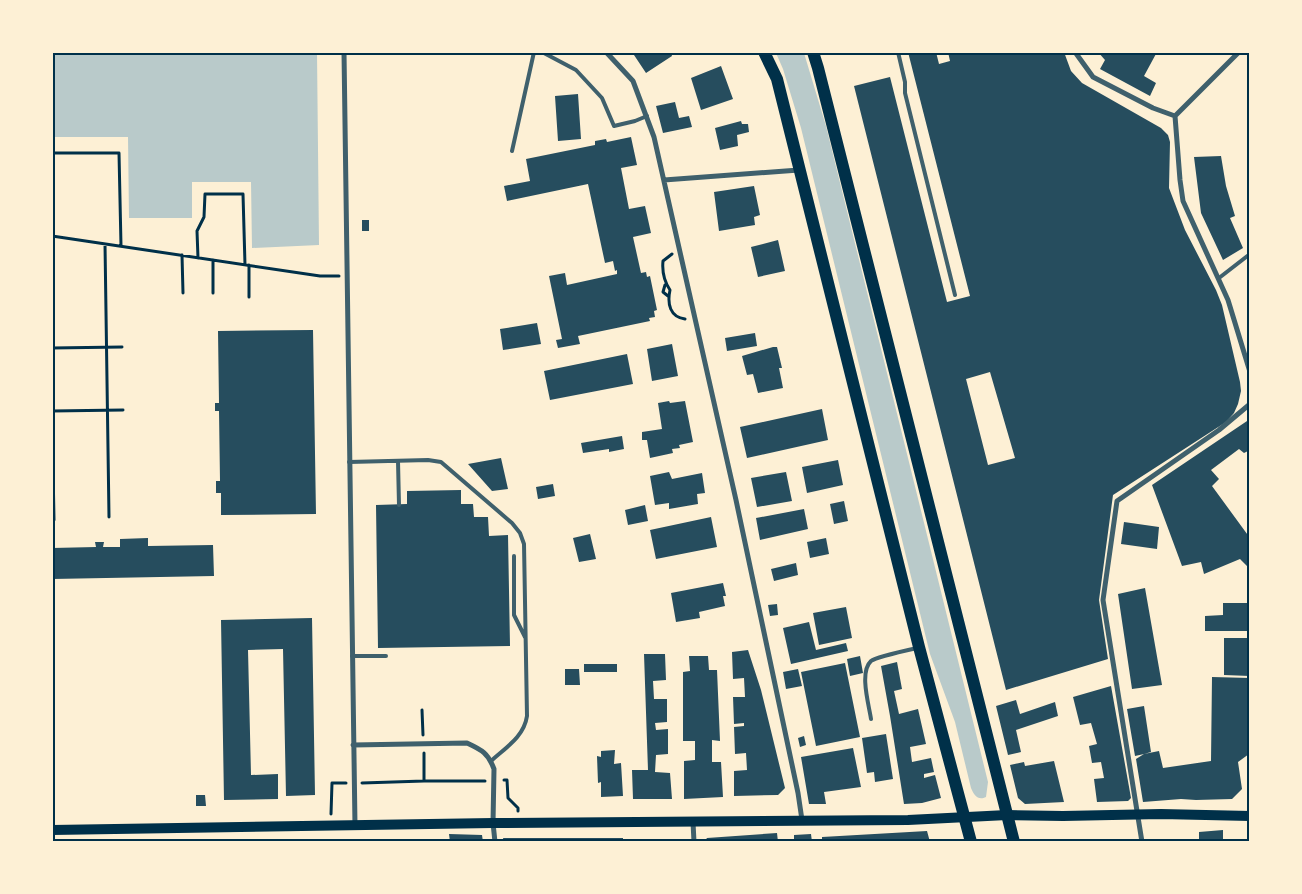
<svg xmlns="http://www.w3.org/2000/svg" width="1302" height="894" font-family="Roboto,sans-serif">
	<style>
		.green { fill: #b9caca }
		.building { fill: #264d5e; fill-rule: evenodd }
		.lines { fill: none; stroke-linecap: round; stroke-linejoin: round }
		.path { stroke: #003049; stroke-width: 3 }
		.service { stroke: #3f606c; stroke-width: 4 }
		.minor { stroke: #3f606c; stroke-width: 5 }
		.secondary { stroke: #003049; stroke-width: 10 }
		.primary { stroke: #003049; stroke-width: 12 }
		.neatline { fill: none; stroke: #003049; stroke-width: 2 }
	</style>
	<rect width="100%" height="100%" fill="#fdf0d5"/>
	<path class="green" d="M52 53H317L319 245 252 248 251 182H192V218H129L128 137H53Z
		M776 53H804L826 126 988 782 986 797C978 801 974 795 971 788L955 722 930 654 801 128 783 69Z"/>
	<path class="building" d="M632 52H671L672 56 646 73Z
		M908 52H936L939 64 950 61 948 52H1064L1071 71 1082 83 1161 128 1168 135 1170 142 1169 188 1185 230 1216 290 1222 305 1240 382 1241 391 1238 404 1234 413 1226 422 1113 495 1099 600 1108 659 1006 690 854 86 890 77 947 302 970 296ZM990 372 1015 458 988 465 966 379Z
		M1098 52H1157L1144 76 1156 83 1150 96 1100 69 1105 60Z
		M721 66 733 99 701 110 691 78Z
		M578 94 581 139 558 141 555 96Z
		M675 102 679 118 689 116 692 127 663 133 656 106Z
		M741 121 742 124H748L749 132 737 135 738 146 720 150 715 128Z
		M631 137 637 165 621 168 629 209 645 206 651 233 633 237 641 273 646 272 647 277 650 276 657 310 654 311 655 317 649 318 650 321 578 336 580 344 558 348 556 340 562 339 549 276 565 273 567 285 617 274V270L615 271 613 261 605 263 588 184 507 201 504 186 530 181 526 159 595 145V141L606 139 607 142Z
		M1221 156 1226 186 1235 216 1230 218 1243 248 1223 260 1201 213 1194 157Z
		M754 186 760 215 754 217 755 225 719 231 714 192Z
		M362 220H369V231H362Z
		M778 240 785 271 758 277 751 247Z
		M537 323 541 344 503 350 500 329Z
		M313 330 316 514 221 515V493H216V481H220L219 411H215V403H219L218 331Z
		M755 333 757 346 727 351 725 338Z
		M672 344 678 376 652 381 647 349Z
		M773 347H777L782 368H779L783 388 758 393 753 374 747 375 742 356Z
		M627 354 633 384 550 400 544 371Z
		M669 401 670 403 685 401 693 442 679 445 680 448 672 449 673 453 650 458 647 440H642V432L662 429 658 403Z
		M822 409 828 440 747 458 740 427Z
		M1250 419V450L1244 453 1239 449 1211 470 1219 479 1212 486 1250 538V569L1240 559 1204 574 1201 562 1182 566 1152 485Z
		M622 436 624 449 609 452V449L583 453 581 443Z
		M501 458 508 489 492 491 468 464Z
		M838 460 843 485 807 493 802 467Z
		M669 472 672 479 702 473 705 493 697 494 698 504 669 509V503L655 505 650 476Z
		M786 472 792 501 757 507 751 478Z
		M553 484 555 496 538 499 536 487Z
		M461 490V504H473L474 517H488L489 536 508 535 510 646 378 648 376 505 407 504V491Z
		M844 501 848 521 834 524 830 504Z
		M645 505 648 521 628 525 625 510Z
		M804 509 808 529 760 540 756 518Z
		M711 517 717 547 656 559 650 530Z
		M1124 522 1159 527 1157 549 1121 544Z
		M590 534 596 559 579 562 573 538Z
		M148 538V546L213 545 214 576 52 579V548L96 547 95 542H104L103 547H120V539Z
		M826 538 829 554 810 558 807 542Z
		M796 563 798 575 774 581 771 569Z
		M723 583 726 596H723L725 606 699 612 700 618 676 622 671 593Z
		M1145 588 1162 685 1132 689 1118 594Z
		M1223 603H1250V631H1205V616L1223 615Z
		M777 604 778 615 770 616 768 605Z
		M846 607 852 638 819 645 813 613Z
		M312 618 315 795 286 796 283 649 248 650 251 775 278 774V799L224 800 221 620Z
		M809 622 816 650 846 643 848 651 791 664 783 628Z
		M1224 638H1250V676L1224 675Z
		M748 650 761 690 785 788 778 795 734 796V771L747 770 746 753 735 754 734 727 744 726V723L734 724 733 697H745L744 678 733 679 732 652Z
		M644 654H665L666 680 653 681 654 699H667V722L655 723 656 730 668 729V754L656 755 655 772 670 773 672 799H633L632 770H648Z
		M689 656H708L709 670H717L720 741 712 740V762H721L723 797 684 799V761L695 760V741H683V672L690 671Z
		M860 656 863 673 850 676 847 659Z
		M897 662 902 689 894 691 899 714 918 709 926 744 910 747 912 762 931 758 934 772 924 774V778L935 775 941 798 922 803 904 804 890 716 881 666Z
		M845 663 860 737 816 746 801 672Z
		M584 664H617V672H584Z
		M565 669H579L580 685H565Z
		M798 669 802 686 786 689 783 672Z
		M1212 677 1250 678 1249 754 1238 762 1242 789 1232 799 1196 800 1181 799 1143 802 1136 759 1144 754 1135 756 1127 709 1144 706 1151 752 1144 754 1159 751 1163 768 1211 761Z
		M1111 686 1131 798 1128 801 1097 802 1094 779 1104 778 1101 762 1092 763 1089 746 1097 744 1091 723 1080 725 1073 697Z
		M1016 700 1020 714 1055 702 1058 716 1016 730 1021 752 1008 755 996 706Z
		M886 734 893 779 875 782 874 772 867 773 862 738Z
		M804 736 806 745 800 747 798 738Z
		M853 748 861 787 824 792 826 804H809L801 757Z
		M615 750 614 764 621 763 623 796 601 797V782L598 783 597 756 601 757V751Z
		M1054 761 1064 802 1025 804 1018 798 1010 765 1024 762 1025 766Z
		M196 795H205L206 806H196Z
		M1223 830V842H1199V832Z
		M927 831 930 842H822V837Z
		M777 833 778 842H704L707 838Z
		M449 834 482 835 483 842H450Z
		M811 834 812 842H794V835Z
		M503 838H623V842H504Z
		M668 839 672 842H646V840Z"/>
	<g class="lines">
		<path class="path" d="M52 153H119L121 246
			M52 236 320 276H339
			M105 244 109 517
			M672 254 663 261C662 271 664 281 670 290 667 304 670 317 685 319
			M182 255 183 293
			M198 258 197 231 204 217 205 194H243L245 265
			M213 260V293
			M249 265V297
			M665 285 663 292 668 296
			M52 348 122 347
			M52 411 123 410
			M52 414 54 520
			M422 710 423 735
			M424 753V781H485
			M504 780H507L508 798 518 808V811
			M362 783 424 781
			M331 814 332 783H346"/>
		<path class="service" d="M542 52 576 70 602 98 614 126 635 121 647 116
			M898 52 905 82V93L955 295
			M512 151 534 52
			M1219 278 1250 254
			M398 461 399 505
			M349 462 428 460 441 462 512 523 520 533 524 544 527 716C524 737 505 748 491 761
			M514 556V615L525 637
			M352 656H386
			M871 719C869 705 859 672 871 661 876 657 908 650 917 648"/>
		<path class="minor" d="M344 52 355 826
			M606 52 633 81 654 137 736 500 798 793 802 820
			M1075 52 1093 77 1153 108 1175 116
			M1239 52 1175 116 1180 180 1183 201 1228 300 1250 372
			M664 180 799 170
			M353 745 467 743C482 750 488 753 494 769L493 823 495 842
			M693 822 694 842
			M1142 842 1103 600 1117 501 1219 430 1250 404"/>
		<path class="secondary" d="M52 830 493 823 908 820 1007 815 1063 816 1161 814 1250 816"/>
		<path class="primary" d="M764 52 777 79 919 647 971 842
			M813 52 818 68 1014 842"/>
	</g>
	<rect width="1302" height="894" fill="none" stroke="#fdf0d5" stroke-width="108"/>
	<rect x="54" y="54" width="1194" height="786" class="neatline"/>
</svg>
